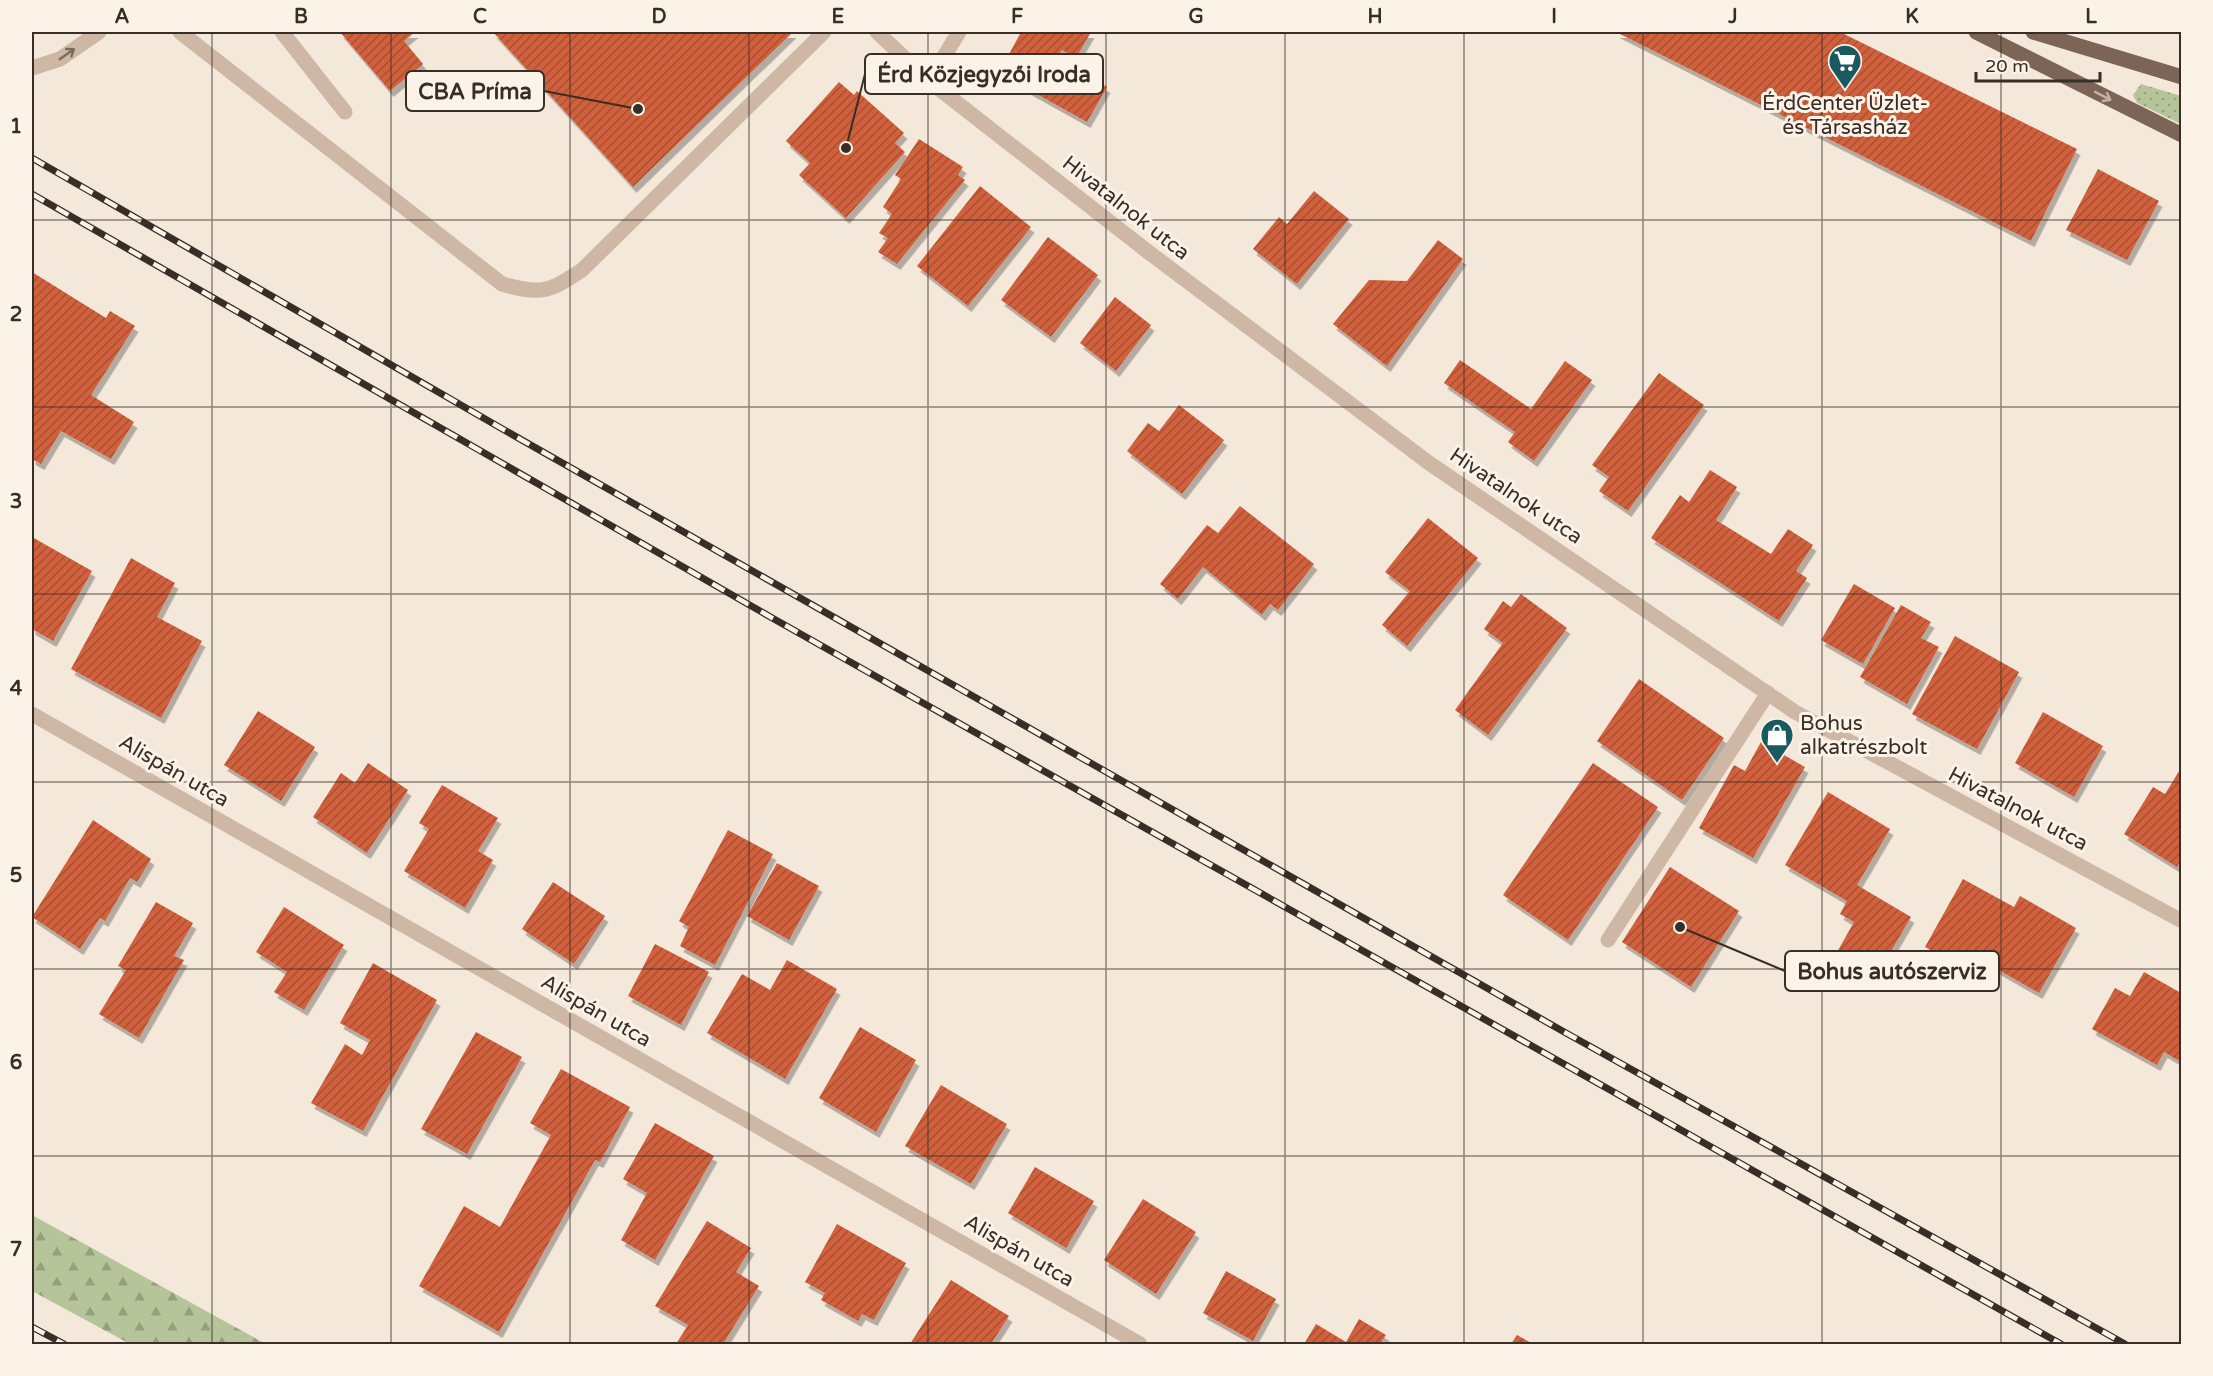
<svg xmlns="http://www.w3.org/2000/svg" width="2213" height="1376" font-family="'Varela Round',sans-serif">
	<style>
		.grass { fill: url(#grass-dots) }
		.forest { fill: url(#forest-firs) }
		.building { fill: url(#building-hatch); filter: url(#shadow) }
		.lines { fill: none; stroke-linecap: round; stroke-linejoin: round }
		.minor { stroke: #ceb8a5; stroke-width: 15 }
		.major { stroke: #7c6457; stroke-width: 15 }
		.rail-casing { stroke: #392d27; stroke-width: 7 }
		.rail { stroke: #fbf2e8; stroke-width: 4.5; stroke-dasharray: 14; stroke-linecap: butt }
		.oneway { stroke: #7c6c60 }
		.oneway2 { stroke: #c2b2a7 }
		.grid { fill: none; stroke: #392d27; stroke-width: 1.5; stroke-opacity: 0.55 }
		.labels { text-anchor: middle; dominant-baseline: central; stroke-width: 6; stroke-linejoin: round; paint-order: stroke }
		.poi-label { font-size: 21px; fill: #392d27; stroke: #fbf2e8 }
		.street-label { font-size: 21px; fill: #392d27; stroke: #fbf2e8 }
		.leader { fill: none; stroke: #392d27; stroke-width: 2 }
		.callout-dot { fill: #392d27; stroke: #fbf2e8; stroke-width: 2 }
		.callout { fill: #fbf2e8; stroke: #392d27; stroke-width: 2 }
		.callout-label { font-size: 22px; text-anchor: middle; font-weight: bold; fill: #392d27 }
		.neatline { fill: none; stroke: #392d27; stroke-width: 2 }
		.grid-label { font-size: 20px; text-anchor: middle; font-weight: bold; fill: #392d27 }
	</style>
	<defs>
		<pattern id="grass-dots" width="8" height="8" patternUnits="userSpaceOnUse" patternTransform="scale(1.5)"><rect width="8" height="8" fill="#b6c599"/><path d="M2 2h.1M6 6h.1" fill="none" stroke="#95a07d" stroke-width="1.8" stroke-linecap="round"/></pattern>
		<pattern id="forest-firs" width="22" height="20" patternUnits="userSpaceOnUse" patternTransform="scale(1.5)"><rect width="22" height="20" fill="#b6c599"/><path d="M5 1l3.5 6h-7zM16 11l3.5 6h-7z" fill="#95a07d"/></pattern>
		<pattern id="building-hatch" width="6" height="6" patternUnits="userSpaceOnUse" patternTransform="scale(1.5)"><rect width="6" height="6" fill="#d1613c"/><path d="M-1 1l2-2M0 6l6-6M5 7l2-2" fill="none" stroke="#ab5032"/></pattern>
		<filter id="shadow"><feDropShadow dx="3.5" dy="6" stdDeviation="0" flood-color="#0004"/></filter>
	</defs>
	<rect width="100%" height="100%" fill="#f4e8db"/>
	<path class="grass" d="M2141 84 2181 96V124L2137 103 2133 95Z"/>
	<path class="forest" d="M32 1215 266 1344H130L32 1291Z"/>
	<path class="building" d="M340 32H415L404 41 423 64 390 91Z
		M493 32H793L633 187Z
		M1021 32H1091L1076 58 1062 50 1056 59 1107 87 1087 122 999 73Z
		M1616 32H1840L2077 149 2031 241Z
		M839 82 854 95 857 91 904 133 895 143 905 152 846 218 799 175 810 163 786 141Z
		M919 139 963 167 958 175 965 180 897 264 878 252 888 238 879 233 892 214 883 207 901 179 895 175Z
		M2098 169 2159 201 2127 260 2066 230Z
		M980 186 1031 227 968 306 917 266Z
		M1314 191 1349 219 1297 284 1253 249 1279 217 1287 224Z
		M1048 237 1098 275 1051 337 1001 300Z
		M1438 240 1463 259 1387 366 1333 324 1369 280 1407 281Z
		M32 272 106 318 110 311 135 326 91 395 134 422 111 459 61 431 41 464 32 459Z
		M1115 297 1151 325 1116 371 1080 343Z
		M1460 360 1531 409 1565 361 1592 380 1534 461 1508 442 1515 432 1444 383Z
		M1659 373 1704 405 1628 511 1599 491 1609 477 1592 465Z
		M1179 405 1224 440 1182 494 1127 451 1148 423 1159 431Z
		M1710 470 1737 487 1716 520 1771 554 1788 529 1813 545 1796 571 1807 578 1779 621 1651 538 1680 495 1689 502Z
		M1240 506 1314 564 1278 610 1270 604 1262 615 1203 567 1178 599 1160 584 1207 525 1218 533Z
		M1428 518 1478 558 1407 646 1382 625 1410 591 1385 572Z
		M32 537 92 571 53 641 32 629Z
		M131 558 175 583 157 617 202 641 161 718 71 669Z
		M1854 584 1895 608 1863 664 1821 640Z
		M1521 594 1567 628 1488 735 1455 710 1503 643 1484 629 1503 601 1511 607Z
		M1901 605 1931 622 1921 638 1939 647 1907 704 1860 677Z
		M1955 636 2019 672 1977 749 1912 714Z
		M1639 679 1724 738 1682 800 1597 741Z
		M258 711 315 747 281 801 224 765Z
		M2043 712 2103 746 2074 797 2015 763Z
		M1761 742 1805 767 1753 858 1699 828 1734 765 1745 771Z
		M368 763 408 790 367 853 313 817 341 773 355 783Z
		M1593 763 1658 807 1568 940 1503 895Z
		M2181 768V859L2177 867 2124 834 2153 787 2165 794Z
		M442 785 498 818 478 851 493 860 465 908 404 871 429 829 419 823Z
		M1828 792 1890 829 1857 885 1911 917 1876 977 1836 954 1854 922 1840 914 1847 901 1785 865Z
		M93 820 151 859 137 882 130 878 105 921 100 918 80 949 32 917Z
		M728 830 773 854 715 965 680 946 689 927 679 921Z
		M777 863 819 886 789 940 747 916Z
		M1670 867 1739 911 1691 987 1622 942Z
		M1963 879 2014 907 2020 896 2076 928 2039 993 1983 961 1975 975 1925 947Z
		M553 882 605 916 574 964 522 929Z
		M156 902 193 923 174 956 184 960 139 1038 99 1014 126 970 118 966Z
		M284 907 344 945 304 1010 274 992 287 972 256 952Z
		M655 944 709 972 681 1025 628 996Z
		M787 960 837 989 785 1079 707 1033 742 974 770 990Z
		M373 963 437 1000 363 1131 311 1103 345 1044 362 1055 370 1040 340 1023Z
		M2144 972 2181 993V1062L2164 1052 2157 1065 2092 1029 2115 988 2130 996Z
		M860 1027 916 1060 876 1132 819 1098Z
		M476 1032 522 1057 467 1154 421 1129Z
		M561 1069 630 1107 600 1162 595 1160 499 1332 419 1286 464 1206 500 1227 551 1135 530 1123Z
		M941 1085 1007 1124 971 1184 905 1146Z
		M655 1123 714 1156 655 1260 621 1240 647 1193 623 1179Z
		M1035 1167 1094 1201 1066 1248 1008 1213Z
		M1143 1199 1196 1232 1156 1294 1104 1260Z
		M707 1221 751 1248 736 1272 759 1286 723 1344H676L688 1325 655 1306Z
		M837 1224 906 1263 874 1320 862 1314 858 1321 821 1300 825 1293 805 1282Z
		M1226 1271 1276 1299 1253 1341 1203 1313Z
		M951 1280 1009 1316 991 1344H910Z
		M1359 1319 1386 1335 1380 1344H1304L1316 1324 1346 1342Z
		M1517 1335 1533 1344H1511Z"/>
	<g class="lines">
		<path class="minor" d="M180 32 502 284C541 295 549 292 582 270L824 32
			M282 32 345 112
			M877 32 929 81 1147 251 1429 463 1795 712 2182 921
			M32 68 60 59 99 32
			M929 81 959 32
			M32 714 1140 1344
			M1608 940 1768 693"/>
		<path class="major" d="M1976 32 2182 135
			M2033 32 2182 77"/>
		<g class="rail-casing">
			<path id="rail" d="M32 158 506 431 1566 1033 2125 1344
				M32 194 774 619 2061 1344
				M32 1327 64 1344"/>
		</g>
		<use href="#rail" class="rail"/>
	</g>
	<defs><path id="oneway-shaft" d="M-6 0H5M1.5-3L5.5 0L1.5 3" fill="none" stroke-width="1.6" stroke-linecap="round" stroke-linejoin="round" transform="scale(1.5)"/></defs>
	<use class="oneway" href="#oneway-shaft" transform="translate(67 54) rotate(-35)"/>
	<use class="oneway2" href="#oneway-shaft" transform="translate(2103 96) rotate(27)"/>
	<path class="grid" d="M212 32V1344M391 32V1344M570 32V1344M749 32V1344M928 32V1344M1106 32V1344M1285 32V1344M1464 32V1344M1643 32V1344M1822 32V1344M2001 32V1344M32 220H2182M32 407H2182M32 594H2182M32 782H2182M32 969H2182M32 1156H2182"/>
	<defs>
		<g id="supermarket-pin" transform="scale(1.725)"><path d="M0 17L-7.5 6A9.5 9.5 0 1 1 7.5 6Z" fill="#19595f" stroke="#fbf2e8"/><path d="M-6-5.5h2.5l.6 2H6L4.5 2H-2.5L-4.4-4H-6ZM-1.5 3.2a1.3 1.3 0 1 0 .1 0ZM3 3.2a1.3 1.3 0 1 0 .1 0Z" fill="#fff"/></g>
		<g id="shop-pin" transform="scale(1.725)"><path d="M0 17L-7.5 6A9.5 9.5 0 1 1 7.5 6Z" fill="#19595f" stroke="#fbf2e8"/><path d="M-5-2.5h2.3a2.7 3.5 0 0 1 5.4 0H5L5.5 6h-11ZM-1.5-2.5h3a1.5 2.3 0 0 0-3 0Z" fill="#fff"/></g>
	</defs>
	<g fill-rule="evenodd">
		<use href="#supermarket-pin" x="1845" y="61"/>
		<use href="#shop-pin" x="1777" y="735"/>
	</g>
	<g class="labels">
		<g class="poi-label">
			<text x="1845" y="103">ÉrdCenter Üzlet-<tspan x="1845" dy="24">és Társasház</tspan></text>
			<text x="1800" y="723" text-anchor="start">Bohus<tspan x="1800" dy="24">alkatrészbolt</tspan></text>
		</g>
		<g class="street-label">
			<text transform="translate(1126 208) rotate(38)">Hivatalnok utca</text>
			<text transform="translate(1516 496) rotate(34)">Hivatalnok utca</text>
			<text transform="translate(174 771) rotate(30)">Alispán utca</text>
			<text transform="translate(2018 809) rotate(28)">Hivatalnok utca</text>
			<text transform="translate(596 1011) rotate(30)">Alispán utca</text>
			<text transform="translate(1019 1251) rotate(30)">Alispán utca</text>
		</g>
	</g>
	<path class="leader" d="M846 148L865 74M638 109L544 91M1680 927L1785 971"/>
	<g class="callout-dot">
		<circle cx="846" cy="148" r="6"/>
		<circle cx="638" cy="109" r="6"/>
		<circle cx="1680" cy="927" r="6"/>
	</g>
	<g class="callout">
		<rect x="865" y="54" width="238" height="40" rx="6"/>
		<rect x="406" y="71" width="138" height="40" rx="6"/>
		<rect x="1785" y="951" width="214" height="40" rx="6"/>
	</g>
	<g class="callout-label">
		<text x="984" y="82">Érd Közjegyzői Iroda</text>
		<text x="475" y="99">CBA Príma</text>
		<text x="1892" y="979">Bohus autószerviz</text>
	</g>
	<rect width="2213" height="1376" fill="none" stroke="#fbf2e8" stroke-width="66"/>
	<path d="M1976 72v9h124v-9" fill="none" stroke="#392d27" stroke-width="3"/>
	<text x="1985" y="72" font-size="18" fill="#392d27" stroke="#fbf2e8" stroke-width="4.5" paint-order="stroke">20 m</text>
	<rect x="33" y="33" width="2147" height="1310" class="neatline"/>
	<g class="grid-label">
		<text x="122" y="23">A</text>
		<text x="301" y="23">B</text>
		<text x="480" y="23">C</text>
		<text x="659" y="23">D</text>
		<text x="838" y="23">E</text>
		<text x="1017" y="23">F</text>
		<text x="1196" y="23">G</text>
		<text x="1375" y="23">H</text>
		<text x="1554" y="23">I</text>
		<text x="1733" y="23">J</text>
		<text x="1912" y="23">K</text>
		<text x="2091" y="23">L</text>
		<text x="16" y="133">1</text>
		<text x="16" y="321">2</text>
		<text x="16" y="508">3</text>
		<text x="16" y="695">4</text>
		<text x="16" y="882">5</text>
		<text x="16" y="1069">6</text>
		<text x="16" y="1256">7</text>
	</g>
</svg>
